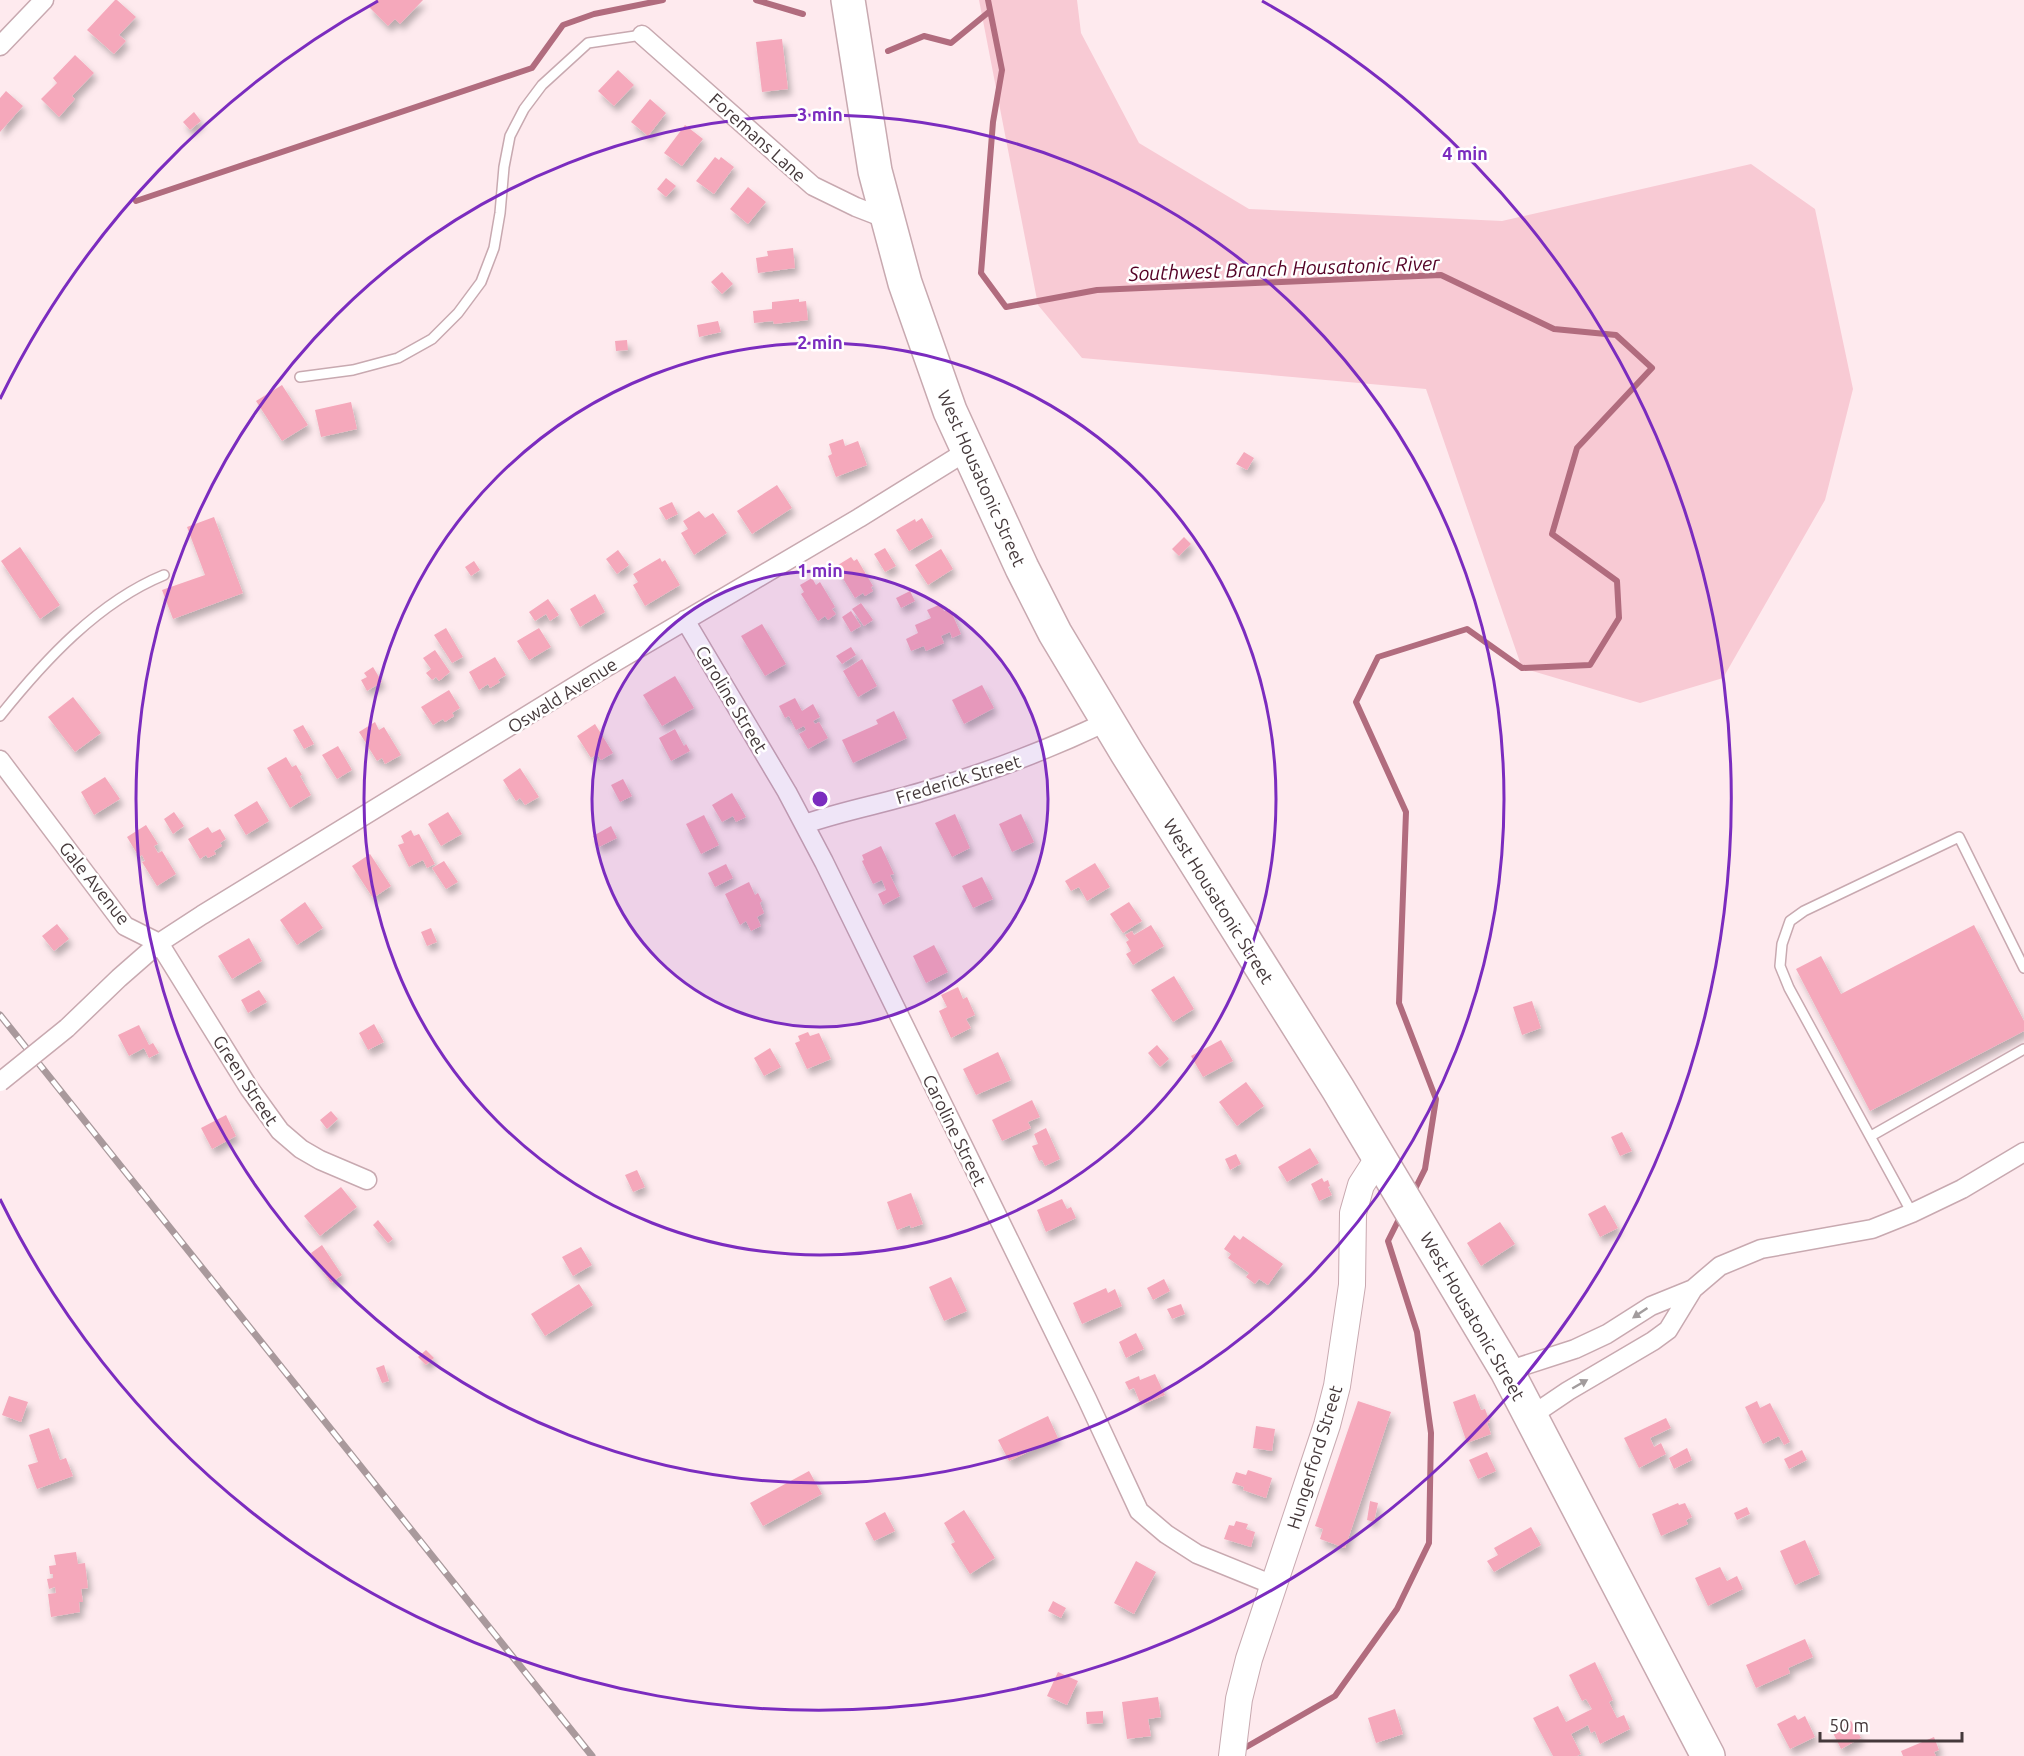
<svg xmlns="http://www.w3.org/2000/svg" width="2024" height="1756" font-family="Ubuntu,sans-serif">
	<style>
		.green { fill: #f8cad4 }
		.lines { fill: none; stroke-linecap: round; stroke-linejoin: round }
		.stream { stroke: #b16c7e; stroke-width: 6 }
		.building { fill: #f5a8bb; filter: url(#shadow) }
		.lane-casing { stroke: #c8a9b0; stroke-width: 12 }
		.street-casing { stroke: #c8a9b0; stroke-width: 21 }
		.secondary-casing { stroke: #c8a9b0; stroke-width: 28 }
		.highway-casing { stroke: #c8a9b0; stroke-width: 36 }
		.lane { stroke: #fff; stroke-width: 9 }
		.street { stroke: #fff; stroke-width: 18 }
		.secondary { stroke: #fff; stroke-width: 26 }
		.highway { stroke: #fff; stroke-width: 33 }
		.rail-casing { stroke: #a9999c; stroke-width: 7 }
		.rail { stroke: #fff; stroke-width: 4.5; stroke-dasharray: 14; stroke-linecap: butt }
		.street-bridge-casing { stroke: #c8a9b0; stroke-width: 21; stroke-linecap: butt }
		.street-bridge { stroke: #fff; stroke-width: 18 }
		.oneway { fill: #a29c9d }
		.ring { fill: none; stroke: #7b2cbf; stroke-width: 3 }
		.labels { text-anchor: middle; dominant-baseline: central; stroke-width: 5; stroke-linejoin: round; paint-order: stroke }
		.street-label { font-size: 18px; fill: #45393b; stroke: #fff }
		.water-label { font-size: 20px; font-style: italic; fill: #540025; stroke: #fff }
		.centre { fill: #7b2cbf; stroke: #fff; stroke-width: 3 }
		.ring-label { font-size: 18px; text-anchor: middle; font-weight: bold; fill: #7b2cbf; stroke: #fff; stroke-width: 5; stroke-linejoin: round; paint-order: stroke }
	</style>
	<defs>
		<filter id="shadow"><feDropShadow dx="3.5" dy="6" stdDeviation="3" flood-color="#0004"/></filter>
	</defs>
	<rect width="100%" height="100%" fill="#feeaee"/>
	<path class="green" d="M979 0H1077L1081 33 1139 143 1249 209 1502 221 1751 164 1815 209 1853 389 1825 500 1723 678 1640 703 1522 668 1426 389 1082 358 1038 305Z"/>
	<g class="lines">
		<path class="stream" d="M756 0 803 14
			M988 0 1002 70 993 122 981 273 1006 307 1097 290 1441 275 1554 329 1616 335 1652 368 1577 448 1552 534 1617 581 1619 618 1590 665 1522 668 1467 629 1378 657 1356 702 1406 812 1399 1003 1436 1099 1425 1169 1413 1193
			M888 51 924 36 951 43 990 11
			M136 201 532 68 563 25 594 14 663 0
			M1241 1750 1335 1696 1397 1609 1429 1543 1431 1433 1417 1332 1388 1241 1401 1215"/>
	</g>
	<path class="building" d="M115 0H117L136 17 119 35 126 41 114 54 87 30Z
		M376 0H423L400 24 395 19 388 26 369 7Z
		M782 39 788 89 762 92 756 42Z
		M75 55 94 73 72 96 75 99 59 117 41 99 57 83 53 78Z
		M618 70 634 85 614 106 598 91Z
		M6 91 23 106 0 132V98Z
		M650 99 666 113 648 136 631 122Z
		M194 112 201 121 190 130 183 122Z
		M685 125 703 139 682 166 664 153Z
		M715 157 719 160 721 157 734 167 714 194 696 181Z
		M666 178 676 186 666 197 657 189Z
		M748 187 766 202 748 224 730 209Z
		M793 248 795 268 758 273 756 258 768 256 767 251Z
		M722 272 733 284 722 294 711 282Z
		M799 299V302L806 301 808 320 774 324 773 321 754 323 753 311 772 309V302Z
		M718 321 721 332 699 337 697 325Z
		M627 340 628 350 616 351 615 341Z
		M282 385 308 425 282 441 256 401Z
		M351 402 357 429 321 437 315 410Z
		M843 439 845 446 858 441 867 465 836 477 828 456 832 454 829 444Z
		M1244 452 1254 458 1247 470 1236 464Z
		M777 485 792 508 752 534 737 511Z
		M672 502 678 514 666 520 659 508Z
		M699 511 705 518 713 513 727 533 694 555 681 533 688 529 683 521Z
		M214 517 243 593 173 619 162 590 205 575 187 527Z
		M922 518 933 537 909 551 896 530 915 519 916 522Z
		M1184 537 1191 544 1179 556 1172 549Z
		M20 547 60 605 40 619 1 561Z
		M885 548 896 566 885 572 874 554Z
		M941 549 953 569 928 585 915 565Z
		M618 550 629 565 617 574 606 559Z
		M851 557 854 561 857 559 873 586 871 587 873 591 865 596 863 593 855 598 839 572 841 570 838 565Z
		M660 558 662 562 665 560 680 585 645 606 633 585 638 582 633 574Z
		M474 561 480 570 471 576 465 567Z
		M812 578 816 585 820 582 835 607 832 609 836 614 828 620 825 616 818 621 801 594 804 592 800 585Z
		M910 591 915 601 901 608 896 598Z
		M595 594 605 612 580 627 570 609Z
		M548 599 559 615 550 621 546 614 535 621 529 612Z
		M861 603 873 620 864 626 852 609Z
		M941 604 944 611 950 609 961 634 952 638 950 632 941 636 944 643 926 651 924 646 911 651 906 639 918 633 915 625 931 618 927 610Z
		M851 611 861 626 851 632 842 617Z
		M762 624 786 664 765 676 741 636Z
		M446 628 463 657 452 663 434 635Z
		M539 628 551 647 529 660 517 641Z
		M851 647 856 655 842 664 836 656Z
		M435 650 450 672 439 681 436 677 432 680 426 673 431 669 423 658Z
		M495 657 506 675 498 680 500 682 490 688 488 684 479 690 469 672Z
		M862 659 877 686 858 697 843 671Z
		M373 667 382 682 367 691 361 680 367 677 364 673Z
		M675 676 694 708 662 726 643 695Z
		M982 685 994 708 964 724 952 700Z
		M449 690 460 708 452 713 454 716 445 722 443 719 433 725 421 707Z
		M73 697 101 733 75 752 48 717Z
		M795 698 802 711 813 704 820 717 813 721 815 724 819 722 828 738 808 749 799 734 806 730 804 726 796 730 789 716 785 718 779 706Z
		M894 711 907 738 853 763 842 740 878 724 876 720Z
		M375 722 379 730 384 727 401 755 385 764 382 758 377 761 359 732Z
		M595 724 613 753 601 760 597 754 591 758 577 736Z
		M303 725 314 744 304 749 293 730Z
		M675 729 684 746 686 744 690 751 671 761 659 738Z
		M338 746 352 770 337 779 322 755Z
		M286 757 292 767 296 765 302 775 300 776 311 795 290 808 267 768Z
		M520 768 539 797 525 805 520 798 516 801 503 780Z
		M105 777 120 799 94 815 81 792Z
		M623 779 632 796 620 802 611 785Z
		M732 793 746 817 736 822 733 816 722 822 712 805Z
		M257 801 269 821 246 835 234 815Z
		M174 812 184 826 173 834 164 819Z
		M448 812 462 834 441 846 428 824Z
		M955 814 970 848 952 857 935 823Z
		M1021 814 1034 842 1012 852 999 824Z
		M704 815 719 845 701 854 686 824Z
		M146 825 158 844 154 846 158 853 162 851 176 874 157 886 142 862 145 861 142 855 139 857 127 837Z
		M611 826 617 838 599 847 593 836Z
		M208 827 212 833 220 829 226 839 220 843 222 846 214 851 216 854 208 858 206 855 200 859 188 839Z
		M411 830 414 836 419 834 435 864 427 868 423 860 409 867 398 845 404 843 401 836Z
		M881 846 894 874 890 875 900 896 883 905 878 894 886 890 882 880 873 884 862 861 864 860 862 855Z
		M370 854 391 886 373 898 352 866Z
		M444 861 458 882 446 889 432 868Z
		M1095 863 1110 887 1087 901 1079 887 1071 891 1065 881Z
		M726 864 733 878 715 887 708 873Z
		M982 877 993 899 973 908 962 886Z
		M749 882 755 895 758 893 762 901 760 903 764 913 757 917 761 926 751 931 746 921 740 925 725 894Z
		M305 902 323 928 297 945 280 920Z
		M1129 902 1142 921 1123 933 1110 914Z
		M57 924 69 939 54 951 42 936Z
		M1151 925 1164 946 1133 965 1126 954 1131 951 1126 942 1129 940 1125 935 1132 931 1134 935Z
		M1974 925 2024 1021V1031L1870 1111 1796 969 1821 956 1841 994Z
		M431 928 437 942 427 946 421 932Z
		M249 938 262 961 232 979 218 956Z
		M934 945 948 972 926 983 913 956Z
		M1174 976 1194 1009 1173 1022 1151 990Z
		M958 987 963 999 967 997 975 1015 966 1019 971 1028 951 1038 939 1011 947 1007 941 995Z
		M259 990 267 1002 248 1013 241 1000Z
		M1532 1001 1541 1028 1522 1035 1513 1007Z
		M374 1024 384 1042 368 1050 359 1033Z
		M139 1025 149 1045 153 1043 159 1053 149 1058 144 1048 129 1056 118 1035Z
		M808 1032 810 1036 819 1033 831 1059 807 1069 795 1043 800 1041 798 1036Z
		M1221 1040 1233 1061 1203 1077 1191 1056Z
		M1157 1045 1169 1059 1160 1067 1148 1053Z
		M770 1048 781 1067 764 1076 754 1058Z
		M998 1052 1011 1080 976 1095 963 1069Z
		M1246 1082 1264 1106 1237 1126 1219 1102Z
		M1032 1100 1040 1117 1028 1122 1031 1128 1002 1141 992 1120Z
		M331 1111 338 1119 327 1129 320 1120Z
		M226 1115 236 1136 212 1149 201 1128Z
		M1046 1128 1060 1159 1045 1166 1042 1160 1039 1161 1032 1146 1038 1144 1034 1134Z
		M1622 1132 1632 1151 1620 1156 1611 1137Z
		M1310 1148 1319 1163 1287 1182 1278 1167Z
		M1236 1154 1241 1164 1230 1170 1225 1159Z
		M637 1170 645 1187 633 1192 625 1175Z
		M1322 1178 1324 1182 1328 1180 1330 1186 1328 1187 1332 1195 1319 1201 1311 1184Z
		M341 1187 357 1207 320 1236 304 1216Z
		M911 1193 923 1224 911 1228 910 1225 897 1230 887 1202Z
		M1062 1199 1067 1209 1071 1207 1076 1218 1046 1232 1037 1210Z
		M1605 1205 1618 1228 1600 1237 1588 1214Z
		M378 1220 393 1239 388 1243 373 1225Z
		M1500 1222 1515 1244 1481 1266 1467 1243Z
		M1234 1235 1240 1240 1243 1236 1283 1264 1268 1285 1259 1279 1255 1284 1246 1277 1249 1273 1228 1258 1231 1254 1224 1249Z
		M322 1245 342 1275 331 1283 311 1253Z
		M581 1247 592 1265 573 1276 562 1257Z
		M951 1277 967 1311 944 1321 929 1287Z
		M1164 1279 1170 1291 1153 1300 1147 1288Z
		M579 1284 593 1305 545 1336 531 1314Z
		M1106 1288 1108 1293 1115 1289 1122 1306 1082 1324 1073 1303Z
		M1181 1304 1185 1314 1172 1319 1167 1309Z
		M1136 1333 1144 1349 1126 1358 1119 1342Z
		M426 1350 434 1358 426 1365 418 1357Z
		M384 1365 389 1381 382 1383 376 1368Z
		M1155 1374 1165 1395 1141 1405 1134 1388 1129 1390 1125 1382 1139 1376 1140 1380Z
		M1475 1394 1481 1410 1485 1409 1490 1422 1487 1423 1491 1434 1467 1443 1453 1402Z
		M9 1396 28 1402 21 1422 2 1415Z
		M1358 1401 1391 1412 1345 1548 1320 1539 1323 1529 1315 1526Z
		M1757 1401 1760 1408 1770 1403 1790 1442 1784 1445 1779 1436 1763 1444 1745 1407Z
		M1048 1416 1058 1438 1009 1461 998 1440Z
		M1666 1418 1671 1428 1650 1438 1654 1447 1661 1443 1666 1454 1639 1468 1624 1438Z
		M1256 1426 1275 1429 1272 1451 1253 1448Z
		M49 1428 60 1460 66 1458 73 1476 37 1489 28 1465 38 1462 29 1435Z
		M1687 1448 1692 1460 1674 1469 1669 1458Z
		M1802 1450 1807 1460 1789 1469 1784 1459Z
		M1487 1452 1496 1471 1478 1479 1469 1460Z
		M1248 1470 1272 1478 1266 1498 1243 1490 1244 1487 1232 1483 1236 1472 1246 1475Z
		M809 1471 822 1494 763 1526 750 1503Z
		M1370 1501 1378 1503 1374 1522 1367 1520Z
		M1678 1503 1679 1505 1685 1503 1692 1517 1686 1520 1688 1524 1661 1536 1652 1514Z
		M1747 1507 1750 1514 1737 1520 1734 1513Z
		M964 1510 995 1558 970 1574 951 1544 955 1542 944 1523Z
		M885 1512 895 1531 874 1541 865 1523Z
		M1236 1521 1248 1524 1246 1529 1255 1532 1251 1547 1224 1539 1229 1525 1234 1526Z
		M1531 1527 1541 1545 1494 1572 1487 1561 1498 1555 1494 1548Z
		M1805 1540 1820 1574 1795 1585 1780 1551Z
		M76 1552 78 1564 85 1563 88 1588 81 1589 83 1602H79L80 1612 51 1617 48 1594 56 1593 55 1587 49 1589 47 1579 53 1578V1574H50L49 1566 56 1565 54 1555Z
		M1136 1561 1156 1572 1134 1614 1114 1603Z
		M1720 1567 1727 1581 1737 1576 1743 1589 1708 1606 1695 1578Z
		M1053 1601 1066 1608 1061 1618 1048 1611Z
		M1805 1639 1813 1657 1788 1668 1790 1673 1756 1688 1746 1665Z
		M1595 1662 1613 1700 1609 1702 1617 1718 1624 1715 1630 1729 1600 1744 1595 1731 1591 1733 1588 1725 1571 1734 1581 1754 1577 1756H1553L1533 1718 1558 1706 1566 1722 1592 1709 1586 1699 1582 1701 1569 1675Z
		M1058 1672 1078 1681 1067 1705 1047 1696Z
		M1158 1697 1161 1717 1148 1719 1151 1736 1127 1739 1122 1702Z
		M1395 1709 1403 1734 1376 1743 1368 1718Z
		M1103 1711V1723L1087 1724 1086 1712Z
		M1795 1715 1798 1720 1805 1716 1815 1737 1790 1749 1777 1724Z
		M1851 1721 1861 1738 1841 1749 1832 1731Z
		M1934 1737 1939 1750 1934 1752 1936 1756H1903L1901 1751Z"/>
	<g class="lines">
		<g class="lane-casing">
			<path id="lane" d="M300 377 353 370 398 358 432 339 458 313 481 282 494 248 500 213 504 167 510 136 524 109 542 85 588 43 642 35
				M0 716C44 661 98 602 164 575
				M1871 1136 2024 1049
				M1912 1213 1789 988 1780 966 1782 944 1790 921 1804 911 1959 837 2024 968"/>
		</g>
		<g class="street-casing">
			<path id="street" d="M642 35 813 186 856 207 887 219
				M0 46 44 0
				M685 620 787 792 824 862 1087 1399 1139 1511 1166 1534 1197 1554 1273 1585
				M0 760 125 926 159 943
				M805 824C845 810 887 803 928 790 992 771 1048 750 1108 721
				M159 943 249 1088 280 1131 301 1149 320 1160 367 1180
				M67 1028 119 978 159 943 202 915 598 672 859 518 967 451
				M1507 1371 1575 1349 1607 1334 1651 1306 1693 1289
				M1531 1416 1568 1391 1653 1341 1668 1330 1693 1289 1720 1266 1761 1249 1872 1229 1912 1213 1962 1189 2024 1152"/>
		</g>
		<g class="secondary-casing">
			<path id="secondary" d="M1232 1756 1239 1699 1249 1659 1327 1425 1337 1386 1352 1285 1353 1213 1361 1185 1379 1157"/>
		</g>
		<g class="highway-casing">
			<path id="highway" d="M848 0 875 171 905 283 950 411 1022 568 1055 633 1127 753 1338 1089 1507 1371 1708 1756"/>
		</g>
		<use href="#lane" class="lane"/>
		<use href="#street" class="street"/>
		<use href="#secondary" class="secondary"/>
		<use href="#highway" class="highway"/>
		<g class="rail-casing">
			<path id="rail" d="M0 1015 592 1756"/>
		</g>
		<use href="#rail" class="rail"/>
		<g class="street-bridge-casing">
			<path id="street-bridge" d="M0 1082 67 1028"/>
		</g>
		<use href="#street-bridge" class="street-bridge"/>
	</g>
	<defs><path id="oneway-solid" d="M-6-.8H1V-3.2L6.5 0L1 3.2V.8H-6Z" transform="scale(1.5)"/></defs>
	<g class="oneway">
		<use href="#oneway-solid" transform="translate(1640 1313) rotate(146)"/>
		<use href="#oneway-solid" transform="translate(1580 1384) rotate(-30)"/>
	</g>
	<circle cx="820" cy="799" r="228" fill="#7b2cbf" fill-opacity=".12"/>
	<g class="ring">
		<circle cx="820" cy="799" r="228"/>
		<circle cx="820" cy="799" r="456"/>
		<circle cx="820" cy="799" r="684"/>
		<path d="M0 399A912 912 0 0 1 378 1M1262 1A912 912 0 1 1 0 1199"/>
	</g>
	<g class="labels">
		<g class="street-label">
			<text transform="translate(758 137) rotate(42)">Foremans Lane</text>
			<text transform="translate(982 478) rotate(66)">West Housatonic Street</text>
			<text transform="translate(562 695) rotate(-32)">Oswald Avenue</text>
			<text transform="translate(732 699) rotate(59)">Caroline Street</text>
			<text transform="translate(958 779) rotate(-17)">Frederick Street</text>
			<text transform="translate(95 883) rotate(51)">Gale Avenue</text>
			<text transform="translate(1219 901) rotate(58)">West Housatonic Street</text>
			<text transform="translate(246 1080) rotate(57)">Green Street</text>
			<text transform="translate(955 1130) rotate(64)">Caroline Street</text>
			<text transform="translate(1473 1316) rotate(60)">West Housatonic Street</text>
			<text transform="translate(1314 1457) rotate(-73)">Hungerford Street</text>
		</g>
		<g class="water-label">
			<text transform="translate(1284 268) rotate(-2)">Southwest Branch Housatonic River</text>
		</g>
	</g>
	<circle cx="820" cy="799" r="9" class="centre"/>
	<g class="ring-label">
		<text x="820" y="121">3 min</text>
		<text x="1465" y="160">4 min</text>
		<text x="820" y="349">2 min</text>
		<text x="820" y="577">1 min</text>
	</g>
	<path d="M1820 1732v9h142v-9" fill="none" stroke="#45393b" stroke-width="3"/>
	<text x="1829" y="1732" font-size="18" fill="#45393b" stroke="#ffffff" stroke-width="4.5" paint-order="stroke">50 m</text>
</svg>
